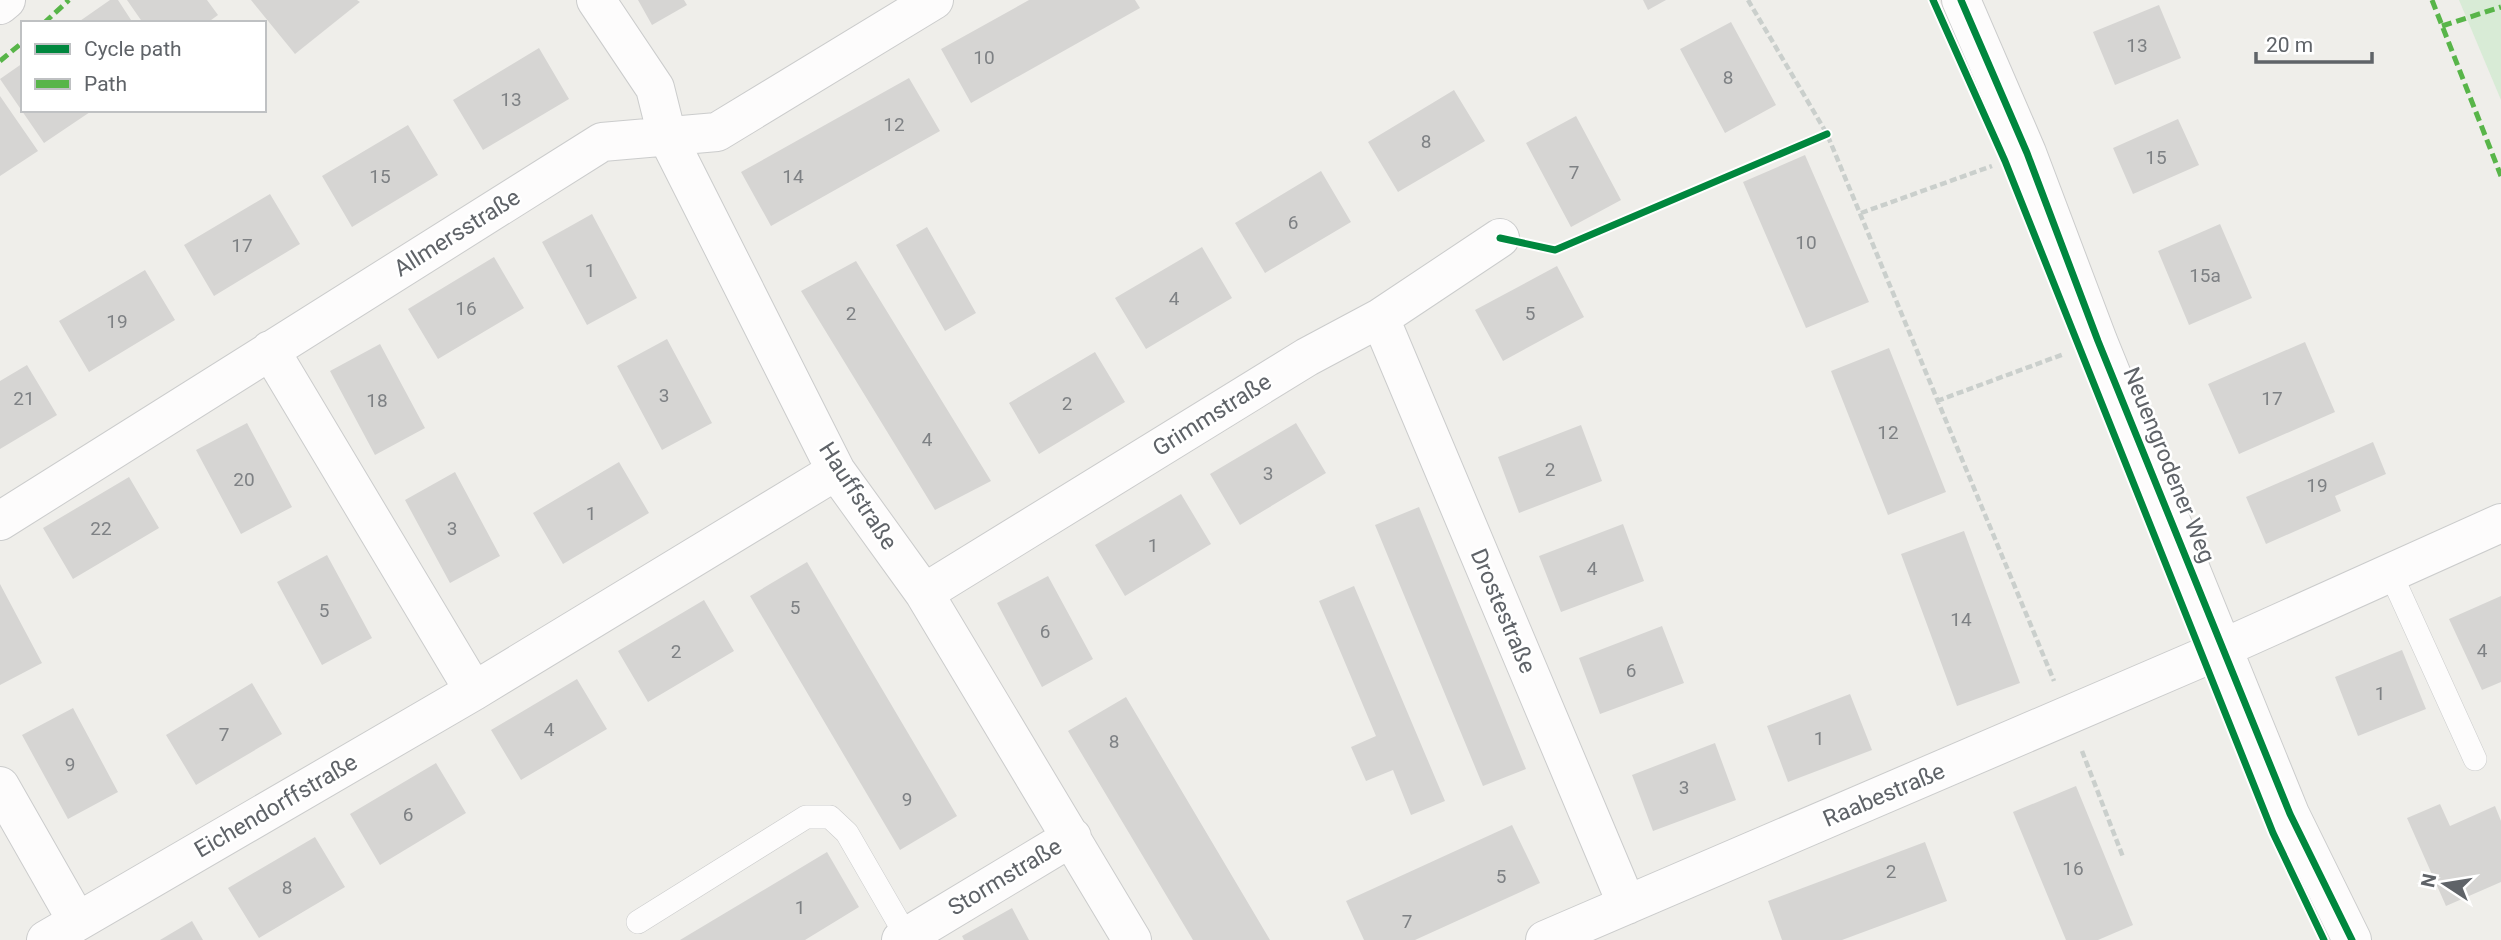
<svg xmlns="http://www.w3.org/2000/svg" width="2501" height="940" font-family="Roboto,sans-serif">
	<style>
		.green { fill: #d8ebd6 }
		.building { fill: #d6d5d3 }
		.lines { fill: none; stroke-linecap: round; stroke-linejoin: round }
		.service-casing { stroke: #cbcccc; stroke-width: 24 }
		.minor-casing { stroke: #cbcccc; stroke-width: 40 }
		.secondary-casing { stroke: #cacacb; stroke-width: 40 }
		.path { stroke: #cacfcc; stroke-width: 4.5; stroke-dasharray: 7 3.5; stroke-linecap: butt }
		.service { stroke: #fdfcfc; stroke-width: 23 }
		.minor { stroke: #fdfcfc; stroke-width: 38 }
		.secondary { stroke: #fdfcfc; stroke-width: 38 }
		.quiet { stroke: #58b549; stroke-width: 5; stroke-dasharray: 10 5; stroke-linecap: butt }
		.cycleway-casing { stroke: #fff; stroke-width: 11 }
		.cycleway { stroke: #00873e; stroke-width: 7 }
		.labels { text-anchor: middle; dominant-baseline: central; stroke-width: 5; stroke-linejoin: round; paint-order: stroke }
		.number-label { font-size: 19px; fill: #7e8184 }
		.street-label { font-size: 23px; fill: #5f6368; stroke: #fff }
	</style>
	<rect width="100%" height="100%" fill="#efeeea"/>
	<path class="green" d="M2459 0H2501V100Z"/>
	<path class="building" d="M110 0H118L133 23H77Z
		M127 0H207L218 15 207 23H143Z
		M251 0H357L360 2 295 54Z
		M638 0H684L687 5 652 25Z
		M1029 0H1135L1140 8 971 103 941 49Z
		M1643 0H1666L1648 10Z
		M2159 5 2181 58 2115 85 2093 32Z
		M1731 22 1776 105 1725 133 1680 49Z
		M539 48 569 99 483 150 453 100Z
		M23 63V110H93L44 143 0 79Z
		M909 78 940 131 771 226 741 172Z
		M1454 90 1485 141 1398 192 1368 142Z
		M0 96 38 151 0 176Z
		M1576 116 1621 200 1571 227 1526 143Z
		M2178 119 2199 165 2133 194 2113 148Z
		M408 125 438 175 352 227 322 176Z
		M1805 155 1869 302 1806 328 1743 182Z
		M1321 171 1351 222 1265 273 1235 223Z
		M270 194 300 244 214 296 184 245Z
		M592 214 637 298 587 325 542 242Z
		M2220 224 2252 298 2189 325 2158 251Z
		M927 227 976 313 945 331 896 245Z
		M1202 247 1232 298 1146 349 1115 298Z
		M494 257 524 308 438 359 408 309Z
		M856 261 991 481 935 510 801 291Z
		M1557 266 1584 317 1503 361 1475 310Z
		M145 270 175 320 89 372 59 321Z
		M667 339 712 423 662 450 617 366Z
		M2305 342 2335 412 2239 454 2208 384Z
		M380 344 425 428 375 455 330 371Z
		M1889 348 1946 492 1888 515 1831 371Z
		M1095 352 1125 402 1039 454 1009 403Z
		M27 365 57 415 0 449V381Z
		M247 423 292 507 241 534 196 450Z
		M1296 423 1326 473 1240 525 1210 474Z
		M1581 425 1602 481 1519 513 1498 457Z
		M2373 442 2386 474 2335 496 2341 511 2266 544 2246 497Z
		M619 462 649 513 563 564 533 513Z
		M455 472 500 556 450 583 405 500Z
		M129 477 159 528 73 579 43 528Z
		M1181 494 1211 544 1125 596 1095 545Z
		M1419 507 1526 769 1483 786 1375 525Z
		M1623 524 1644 581 1561 612 1539 556Z
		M1964 531 2020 683 1957 706 1901 554Z
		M327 555 372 638 322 665 277 582Z
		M807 562 957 816 900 850 750 596Z
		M1048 576 1093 659 1042 687 997 603Z
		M0 584 42 663 0 685Z
		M1354 586 1445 801 1411 815 1393 770 1366 781 1351 747 1376 736 1319 601Z
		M2501 596V682L2482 690 2449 619Z
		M704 600 734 651 648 702 618 651Z
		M1662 626 1684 683 1600 714 1579 658Z
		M2402 650 2426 709 2358 736 2335 677Z
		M577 679 607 729 521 780 491 730Z
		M252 683 282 734 196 785 166 735Z
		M1850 694 1872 750 1788 782 1767 726Z
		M1126 697 1270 940H1193L1068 731Z
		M73 708 118 792 68 819 22 735Z
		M1715 743 1736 800 1653 831 1632 775Z
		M436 763 466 813 380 865 350 814Z
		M2076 786 2133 925 2098 940H2066L2013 812Z
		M2440 804 2450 826 2495 806 2501 821V882L2446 906 2407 818Z
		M1512 825 1540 883 1415 940H1364L1346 901Z
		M315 837 345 887 259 938 228 888Z
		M1925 842 1947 901 1842 940H1782L1768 901Z
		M827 852 859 907 805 940H680Z
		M1012 908 1029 940H964L962 936Z
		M192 921 203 940H160Z"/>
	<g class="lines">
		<g class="service-casing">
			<path id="service" d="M2390 572 2475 759
				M638 922 806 817H830L847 833 907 937"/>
		</g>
		<g class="minor-casing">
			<path id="minor" d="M596 0 655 88 667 136 836 471 924 593 1132 940
				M1961 0 2027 153 2098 341 2290 814 2352 940
				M1380 318 1627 905
				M270 350 474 691
				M0 521 602 142 717 132 934 0
				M924 593 1307 357 1380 318 1500 238
				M0 786 77 921
				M46 940 474 691 836 471
				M901 940 1072 837
				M1545 940 2201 658 2501 523"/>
		</g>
		<g class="secondary-casing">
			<path id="secondary" d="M0 5 6 0"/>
		</g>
		<path class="path" d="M1748 0 1827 134 2054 681
			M1861 213 1992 166
			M1937 401 2064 354
			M2082 751 2123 857"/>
		<use href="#service" class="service"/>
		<use href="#minor" class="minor"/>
		<use href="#secondary" class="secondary"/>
		<path class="quiet" d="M2432 0 2501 176
			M44 23 69 0
			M2442 26 2501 7
			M0 61 23 42"/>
		<g class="cycleway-casing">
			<path id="cycleway" d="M1933 0 2005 161 2273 833 2324 940
				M1961 0 2027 153 2098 341 2290 814 2352 940
				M1500 238 1555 250 1827 134"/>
		</g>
		<use href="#cycleway" class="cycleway"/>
	</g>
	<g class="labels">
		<g class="number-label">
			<text x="2137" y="45">13</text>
			<text x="984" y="57">10</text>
			<text x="1728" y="77">8</text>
			<text x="511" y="99">13</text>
			<text x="894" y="124">12</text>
			<text x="1426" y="141">8</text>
			<text x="2156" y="157">15</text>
			<text x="1574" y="172">7</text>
			<text x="380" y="176">15</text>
			<text x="793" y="176">14</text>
			<text x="1293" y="222">6</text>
			<text x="1806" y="242">10</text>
			<text x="242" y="245">17</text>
			<text x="590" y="270">1</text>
			<text x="2205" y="275">15a</text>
			<text x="1174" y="298">4</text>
			<text x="466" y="308">16</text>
			<text x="851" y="313">2</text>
			<text x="1530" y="313">5</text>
			<text x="117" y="321">19</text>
			<text x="664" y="395">3</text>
			<text x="24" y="398">21</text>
			<text x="2272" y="398">17</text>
			<text x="377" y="400">18</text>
			<text x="1067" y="403">2</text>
			<text x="1888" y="432">12</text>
			<text x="927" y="439">4</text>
			<text x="1550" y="469">2</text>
			<text x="1268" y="473">3</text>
			<text x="244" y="479">20</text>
			<text x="2317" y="485">19</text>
			<text x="591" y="513">1</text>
			<text x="101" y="528">22</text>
			<text x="452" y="528">3</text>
			<text x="1153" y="545">1</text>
			<text x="1592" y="568">4</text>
			<text x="795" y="607">5</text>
			<text x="324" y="610">5</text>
			<text x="1961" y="619">14</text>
			<text x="1045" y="631">6</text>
			<text x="2482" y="650">4</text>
			<text x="676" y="651">2</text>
			<text x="1631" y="670">6</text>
			<text x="2380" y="693">1</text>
			<text x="549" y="729">4</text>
			<text x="224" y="734">7</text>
			<text x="1819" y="738">1</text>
			<text x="1114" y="741">8</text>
			<text x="70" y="764">9</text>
			<text x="1684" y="787">3</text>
			<text x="907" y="799">9</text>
			<text x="408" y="814">6</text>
			<text x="2073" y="868">16</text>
			<text x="1891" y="871">2</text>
			<text x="1501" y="876">5</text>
			<text x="287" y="887">8</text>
			<text x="800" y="907">1</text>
			<text x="1407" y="921">7</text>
		</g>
		<g class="street-label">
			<text transform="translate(457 233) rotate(-32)">Allmersstraße</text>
			<text transform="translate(1212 415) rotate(-32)">Grimmstraße</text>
			<text transform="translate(2169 465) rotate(68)">Neuengrodener Weg</text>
			<text transform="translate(858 496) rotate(57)">Hauffstraße</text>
			<text transform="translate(1503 611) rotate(67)">Drostestraße</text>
			<text transform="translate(1884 795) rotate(-23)">Raabestraße</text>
			<text transform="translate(276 806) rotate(-30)">Eichendorffstraße</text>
			<text transform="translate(1005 877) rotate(-31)">Stormstraße</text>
		</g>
	</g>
	<rect x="21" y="21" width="245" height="91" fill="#ffffff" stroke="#bfc1c3" stroke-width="2"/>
	<rect x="35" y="44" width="35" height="10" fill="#00873e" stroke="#bfc1c3" stroke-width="2"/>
	<text x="84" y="56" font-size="21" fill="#5f6368">Cycle path</text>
	<rect x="35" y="79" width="35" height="10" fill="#58b549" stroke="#bfc1c3" stroke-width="2"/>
	<text x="84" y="91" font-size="21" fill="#5f6368">Path</text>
	<g transform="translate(2445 884) rotate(282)" stroke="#ffffff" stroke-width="5" paint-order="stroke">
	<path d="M0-5L12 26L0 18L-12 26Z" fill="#5f6368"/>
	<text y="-10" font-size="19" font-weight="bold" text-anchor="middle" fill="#5f6368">N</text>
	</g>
	<path d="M2256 52v10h116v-10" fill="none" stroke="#5f6368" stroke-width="3.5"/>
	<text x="2266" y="52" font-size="21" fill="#5f6368" stroke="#ffffff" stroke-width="5" paint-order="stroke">20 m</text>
</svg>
